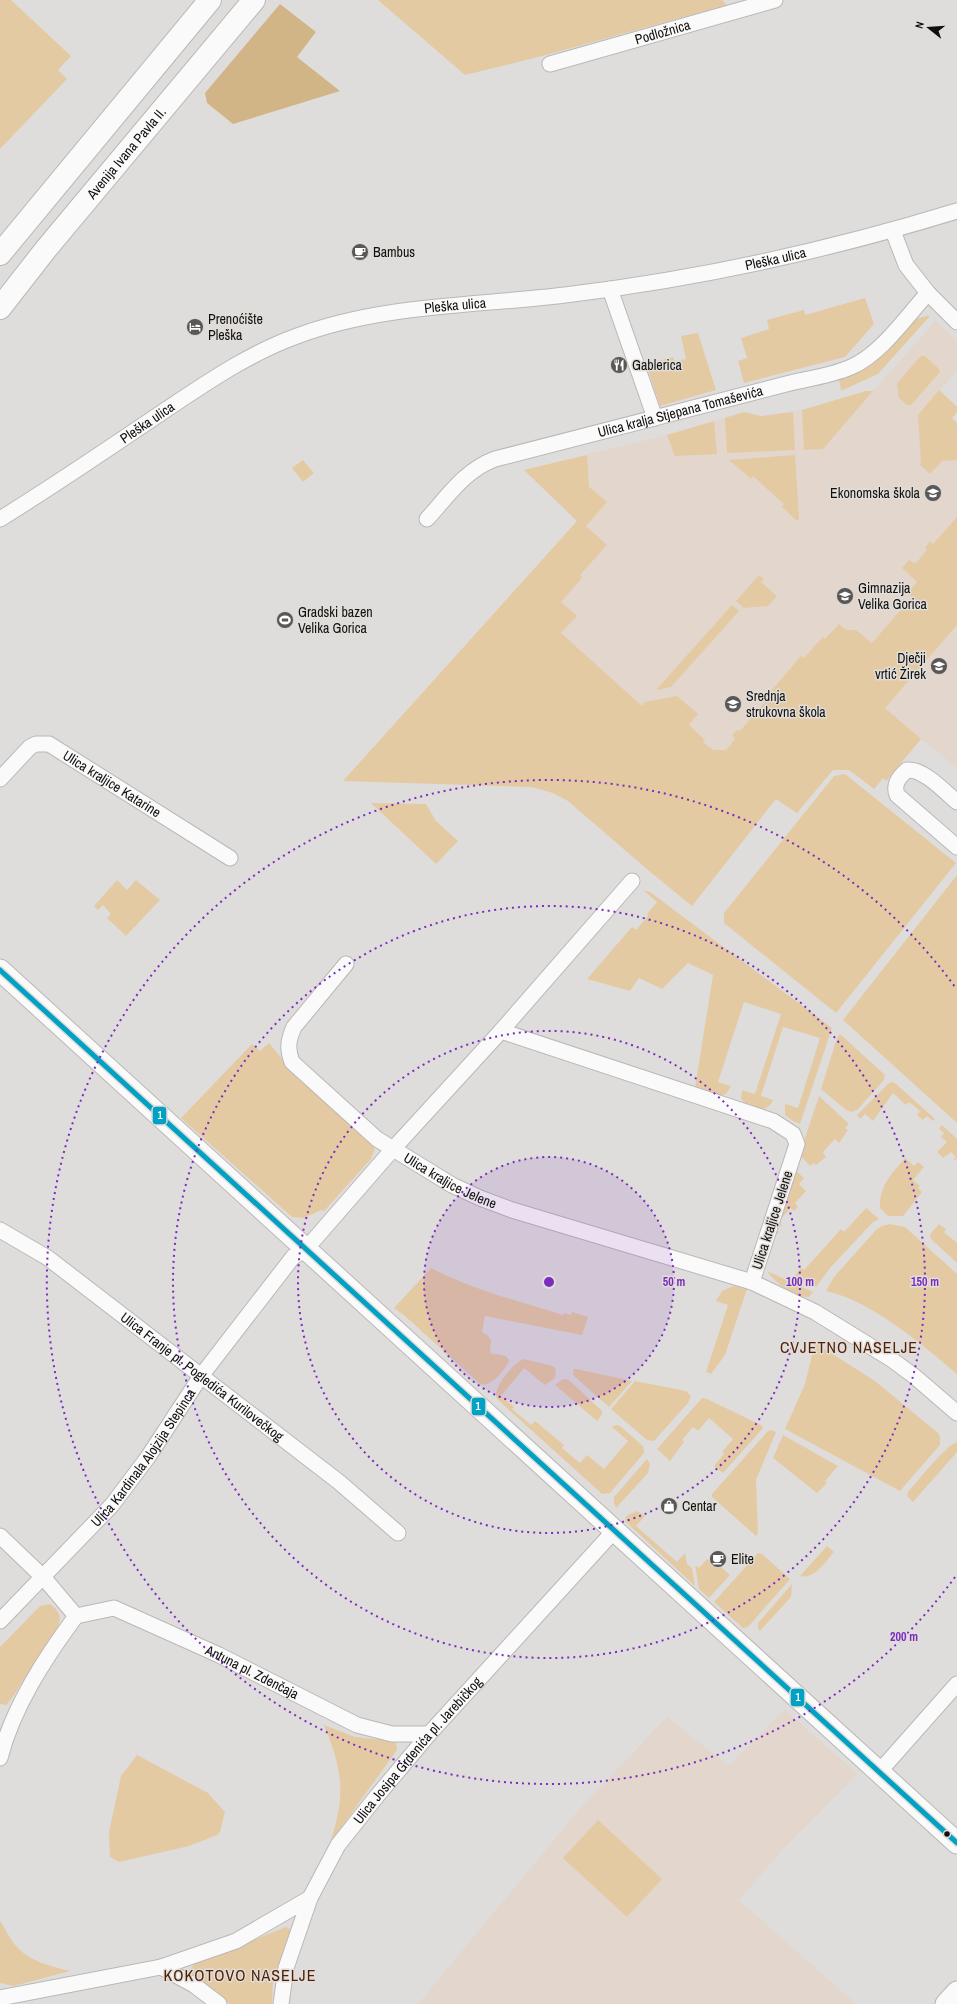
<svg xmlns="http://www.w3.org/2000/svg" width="957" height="2004" font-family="'Archivo Narrow',sans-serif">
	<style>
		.education { fill: #e2d6cd }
		.green { fill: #e4caa3 }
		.forest { fill: #d1b586 }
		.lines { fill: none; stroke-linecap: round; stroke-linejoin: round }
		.street-casing { stroke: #bab8b6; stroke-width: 17 }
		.secondary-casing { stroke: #bab8b6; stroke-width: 23 }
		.primary-casing { stroke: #bab8b6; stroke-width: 24 }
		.street { stroke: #fafafa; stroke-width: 15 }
		.secondary { stroke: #fafafa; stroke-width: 21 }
		.primary { stroke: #fafafa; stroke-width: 22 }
		.bus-1-casing { stroke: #e1ddd9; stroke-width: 8 }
		.bus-1 { stroke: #01a1c4; stroke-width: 5 }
		.ring { fill: none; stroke: #7b2cbf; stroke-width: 2; stroke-dasharray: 2 4 }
		.bus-dot { fill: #12100f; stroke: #e1ddd9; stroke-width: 1.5 }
		.labels { text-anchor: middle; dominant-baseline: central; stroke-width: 3; stroke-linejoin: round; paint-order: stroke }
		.street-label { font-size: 14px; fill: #12100f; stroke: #e1ddd9 }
		.poi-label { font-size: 14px; fill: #12100f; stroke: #e1ddd9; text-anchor: start }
		.quarter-label { font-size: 16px; letter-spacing: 1px; fill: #502008; stroke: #e1ddd9 }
		.centre { fill: #7b2cbf; stroke: #e1ddd9; stroke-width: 2 }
		.ring-label { font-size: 12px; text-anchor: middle; font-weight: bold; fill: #7b2cbf; stroke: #e1ddd9; stroke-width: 3; stroke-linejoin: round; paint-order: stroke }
		.line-badge { stroke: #e1ddd9; stroke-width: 1.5 }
		.badge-label { font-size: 11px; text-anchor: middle; font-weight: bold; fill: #fff }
	</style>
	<rect width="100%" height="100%" fill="#dfdddb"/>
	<path class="education" d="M936 320 957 342V371L940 390 957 407V412L952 418 957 423V768L921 739 886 781 883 778 874 789 849 770H833L797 813 776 799 692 906 648 870 568 801 553 793 532 787 343 781 577 521 524 470 667 435 744 412 761 416 802 410 866 391H873Z
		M785 1709 857 1774 786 1846 739 1900 856 2004H418L582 1806 667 1717 729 1766Z"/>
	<path class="green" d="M0 0H11L71 56 58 70 67 79 0 149Z
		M378 0H722L727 5 546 55 465 75Z
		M865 298 874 324 845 357 744 383 738 361 747 358 741 338 769 329 767 320 804 310 805 315Z
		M926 316H930L878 374 841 391 839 380C877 366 888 344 916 319Z
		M698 333 716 390 660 406 646 364 673 357 675 362 686 359 681 336Z
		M921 356H925L939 369 940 372 911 405H907L899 398 897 383Z
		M939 390 957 407V412L952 418 957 423V460L942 461 930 474 920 465 921 463 918 415Z
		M866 391H873L823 449 804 450 802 410Z
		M744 412 761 416 793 412 795 450 727 453 725 418Z
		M714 421 717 454 675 456 667 435Z
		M587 455 589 487 607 502 586 526 607 545 580 575 582 578 561 602 577 616 561 633 642 706 645 702 677 696 698 714 689 725 705 740 703 742 713 750H726L735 739 732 735 737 730 740 731 766 701 764 699 801 656 804 658 823 637 825 639 839 624 846 630H856L872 643 912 597 908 593 917 582 902 568 909 560 915 564 927 550 925 548 930 541 933 544 957 517V625L885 708 921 739 886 781 883 778 874 789 849 770H833L797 813 776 799 692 906 648 870 568 801 553 793 532 787 343 781 577 521 524 470Z
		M795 455 799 519 797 521 782 507 784 504 753 476 751 479 729 460Z
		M303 460 314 473 303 482 292 468Z
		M759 575 764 579 761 582 777 596 768 606 744 608 736 601Z
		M732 605 739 611 671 687 656 690Z
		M845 774 956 863 836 1013 724 923V913L834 776Z
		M371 803 426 804 436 821 458 841 436 864Z
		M957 875V1123L843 1020Z
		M117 880 127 890 136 880 160 900 126 936 107 918 111 914 103 905 98 910 94 906Z
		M643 890 650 892 832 1028 800 1124 793 1121 785 1115V1104L798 1108 820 1038 783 1027 761 1096 773 1100C767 1115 747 1110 741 1098L742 1090 755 1094 781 1014 744 1002 718 1082 731 1086 726 1094 718 1096 695 1088 713 975 688 963 662 989 639 978 630 991 587 979 632 927 636 930 648 916 647 914 657 902Z
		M840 1034 885 1075 884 1080 858 1109 852 1112 846 1110 821 1089 837 1038Z
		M269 1043 287 1065 375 1148 371 1159 324 1211 321 1210 304 1218 292 1217 181 1118 252 1044 260 1051Z
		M892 1082 895 1083 935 1119 933 1121 927 1116 923 1120 917 1115 920 1111 909 1102 906 1105 893 1093 873 1121 865 1114 860 1119 857 1115 888 1084Z
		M819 1096 849 1124 845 1128 848 1130 839 1143 835 1139 823 1152 826 1157 816 1165 814 1163 810 1166 802 1157 801 1150Z
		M942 1125 957 1139V1158L954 1161 953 1160 956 1157 951 1152 943 1158 937 1152 947 1142 941 1137 944 1133 939 1129Z
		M905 1158 914 1166 918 1162 924 1167 913 1180 920 1186 918 1188 922 1192 903 1216H888L880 1208C879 1186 892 1173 905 1158Z
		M794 1169 804 1178 799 1184 806 1191 795 1203 798 1207 794 1211 791 1208 779 1221 782 1225 777 1230 779 1232 772 1239Z
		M866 1208 879 1219 872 1223 830 1268 816 1287 794 1277 801 1268 804 1270 841 1229 844 1232Z
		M890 1224 905 1227 957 1274V1374C921 1344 872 1301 826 1291L834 1277 876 1230 882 1226Z
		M939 1224 946 1229 944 1232 957 1243V1263L930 1238 931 1233Z
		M431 1268C473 1290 518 1301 563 1315L564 1313 571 1315 572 1312 588 1317 582 1335 485 1316 482 1332 487 1335 491 1340 490 1353 506 1356 509 1361C505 1370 491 1388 480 1384L405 1316 394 1308Z
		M767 1271 813 1292 809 1297C795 1298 774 1282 767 1271Z
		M733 1286 747 1289 725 1355 711 1374 706 1372 728 1305 716 1301 722 1291Z
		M815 1343 875 1381 938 1433 940 1437V1445L900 1491 785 1429 805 1384Z
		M524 1359 553 1366 556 1370 555 1378 545 1385 524 1368 501 1396 514 1407 512 1409 531 1425 535 1421 564 1445 562 1448 580 1463 587 1455 604 1469 628 1441 612 1427 616 1425 620 1426 643 1446 644 1453 610 1493 602 1494 497 1399C491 1389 514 1362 524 1359Z
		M574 1369H576L632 1381 609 1407 573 1375Z
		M563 1379 569 1380 602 1411V1414L597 1421 555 1385Z
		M635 1381 686 1391 691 1396 688 1403 654 1441 647 1440 611 1409Z
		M702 1398 707 1399 761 1425 763 1428 723 1473 714 1466 724 1454 722 1452 733 1439 709 1418 698 1431 693 1427 682 1440 684 1442 670 1461 657 1449Z
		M771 1430 776 1432 756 1480 758 1533 756 1536 712 1497V1494L767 1432Z
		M783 1435 838 1466 825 1481 827 1483 817 1493 773 1458Z
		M957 1442V1452L913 1502 907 1496 908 1492C917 1482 946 1445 957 1442Z
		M647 1459 650 1464 648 1473 616 1508 614 1503V1497Z
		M637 1511 645 1516 636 1526 677 1562 685 1553 687 1564 692 1568 695 1586 625 1521 626 1516Z
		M827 1546 834 1552C826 1561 814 1580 800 1576Z
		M758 1553 762 1554 790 1579 748 1627 743 1628 714 1602Z
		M707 1559 719 1568 720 1566 730 1575 709 1598 699 1589 695 1565 699 1568Z
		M792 1584 791 1597 760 1631 758 1628V1623Z
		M50 1604C59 1611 61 1615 59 1625L12 1698 6 1705 0 1704V1647L40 1606Z
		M324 1725 355 1737 396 1741 397 1750 330 1843C346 1794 343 1772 324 1725Z
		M137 1755 208 1793 225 1812 220 1832 217 1835 189 1846 119 1862 110 1857 109 1832 121 1776Z
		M598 1820 662 1879 627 1917 563 1858Z
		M0 1921C6 1930 11 1941 18 1948 31 1962 51 1966 70 1971L14 1986 0 1983Z
		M286 1927 290 1929V1936L273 1981 272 2004H230L192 1976 191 1968 195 1963Z"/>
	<path class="forest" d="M280 4 316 32 297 57 340 91 233 124 207 103 205 93Z"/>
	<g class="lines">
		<g class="street-casing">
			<g id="street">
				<path id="s1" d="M550 64 775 0"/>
				<path d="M893 231 906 265 928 293 957 322"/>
				<path d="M610 289 655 418"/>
				<path id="s2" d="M0 519C57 484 112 446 167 409 209 381 250 353 297 336 383 304 475 306 565 295 698 279 830 250 957 211"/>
				<path id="s3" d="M427 519C448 496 465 470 495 459L794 382C813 378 833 375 851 367 881 354 906 317 928 293"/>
				<path id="s4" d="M0 779 30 747 36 744H49L230 858"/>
				<path d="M957 802C945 792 923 768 907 770 899 777 893 784 897 795L957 847"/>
				<path id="s5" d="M346 964 294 1027C288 1040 287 1049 292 1062L377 1139 452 1185 480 1198 512 1210 752 1282 815 1312 891 1359 914 1376 957 1413"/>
				<path d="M501 1031 773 1121 793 1134 797 1144 752 1282"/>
				<path id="s6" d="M0 1230 48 1258 339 1482 398 1533"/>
				<path d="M0 1536 44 1578 76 1616C45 1658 13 1707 0 1758"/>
				<path id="s7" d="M76 1616 114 1608 219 1655 357 1725 392 1734H429"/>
				<path id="s8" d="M0 1621 112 1505 148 1457 201 1376 293 1257 306 1249 393 1149 501 1031 632 881"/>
				<path d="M879 1772 957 1684"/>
				<path d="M161 1967 194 1985 219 2004"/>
				<path d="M0 1998 161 1967 236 1941 310 1898"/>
				<path id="s9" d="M281 2004 286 1968 310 1898 338 1845 377 1796 429 1734 614 1531"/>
			</g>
		</g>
		<g class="secondary-casing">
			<path id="secondary" d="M0 970 957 1843
				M946 2004 957 1992"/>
		</g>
		<g class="primary-casing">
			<g id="primary">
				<path d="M0 254 210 0"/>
				<path id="s10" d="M0 308 46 249 254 0"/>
			</g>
		</g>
		<use href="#street" class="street"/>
		<use href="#secondary" class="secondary"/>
		<use href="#primary" class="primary"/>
		<g class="bus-1-casing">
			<path id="bus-1" d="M0 970 957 1843"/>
		</g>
		<use href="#bus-1" class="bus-1"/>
	</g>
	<circle cx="549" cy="1282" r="125" fill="#7b2cbf" fill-opacity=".12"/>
	<g class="ring">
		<circle cx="549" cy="1282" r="125"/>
		<circle cx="549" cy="1282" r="251"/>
		<circle cx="549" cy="1282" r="376"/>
		<path d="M955 1577A502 502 0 1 1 955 987"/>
	</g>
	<defs>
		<g id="cafe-disc" transform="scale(0.9)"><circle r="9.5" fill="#5a5856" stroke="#e1ddd9"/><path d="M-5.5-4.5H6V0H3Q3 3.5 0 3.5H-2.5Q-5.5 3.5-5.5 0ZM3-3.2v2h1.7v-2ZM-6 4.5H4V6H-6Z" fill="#fff"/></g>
		<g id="hotel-disc" transform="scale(0.9)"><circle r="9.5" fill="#5a5856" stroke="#e1ddd9"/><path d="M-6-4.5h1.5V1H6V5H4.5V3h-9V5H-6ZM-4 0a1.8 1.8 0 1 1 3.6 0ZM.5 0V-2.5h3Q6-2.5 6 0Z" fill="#fff"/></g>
		<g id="restaurant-disc" transform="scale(0.9)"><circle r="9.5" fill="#5a5856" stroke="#e1ddd9"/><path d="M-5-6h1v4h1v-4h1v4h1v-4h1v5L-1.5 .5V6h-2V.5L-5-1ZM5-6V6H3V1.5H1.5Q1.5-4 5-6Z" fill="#fff"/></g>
		<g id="school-disc" transform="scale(0.9)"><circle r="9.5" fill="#5a5856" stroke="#e1ddd9"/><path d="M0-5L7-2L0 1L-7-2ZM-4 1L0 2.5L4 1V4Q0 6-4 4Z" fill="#fff"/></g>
		<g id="stadium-disc" transform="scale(0.9)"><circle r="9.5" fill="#5a5856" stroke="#e1ddd9"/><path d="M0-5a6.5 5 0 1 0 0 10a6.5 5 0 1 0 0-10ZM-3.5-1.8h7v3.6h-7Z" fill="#fff"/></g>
		<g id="shop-disc" transform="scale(0.9)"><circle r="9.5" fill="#5a5856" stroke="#e1ddd9"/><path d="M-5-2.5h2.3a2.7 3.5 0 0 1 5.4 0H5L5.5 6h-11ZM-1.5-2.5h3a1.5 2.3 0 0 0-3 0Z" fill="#fff"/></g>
	</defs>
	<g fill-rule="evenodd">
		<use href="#cafe-disc" x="360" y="252"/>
		<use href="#hotel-disc" x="195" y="327"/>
		<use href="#restaurant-disc" x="619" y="365"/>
		<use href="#school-disc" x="933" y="493"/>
		<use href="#school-disc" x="845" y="596"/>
		<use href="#stadium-disc" x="285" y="620"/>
		<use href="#school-disc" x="939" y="666"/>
		<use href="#school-disc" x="733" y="704"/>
		<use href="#shop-disc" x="669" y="1506"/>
		<use href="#cafe-disc" x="718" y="1559"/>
	</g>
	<circle class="bus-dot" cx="947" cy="1834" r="3.5"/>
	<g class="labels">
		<g class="street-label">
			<text stroke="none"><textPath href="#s1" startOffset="117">Podložnica</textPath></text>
			<text stroke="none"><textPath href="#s10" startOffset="200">Avenija Ivana Pavla II.</textPath></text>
			<text stroke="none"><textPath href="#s2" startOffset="835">Pleška ulica</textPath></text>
			<text stroke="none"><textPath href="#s2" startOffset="511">Pleška ulica</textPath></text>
			<text stroke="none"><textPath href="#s3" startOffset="283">Ulica kralja Stjepana Tomaševića</textPath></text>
			<text stroke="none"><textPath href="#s2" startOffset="176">Pleška ulica</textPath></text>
			<text stroke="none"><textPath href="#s4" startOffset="138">Ulica kraljice Katarine</textPath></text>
			<text stroke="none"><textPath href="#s5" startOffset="317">Ulica kraljice Jelene</textPath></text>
			<text transform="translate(772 1220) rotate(-72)">Ulica kraljice Jelene</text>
			<text stroke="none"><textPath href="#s6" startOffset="250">Ulica Franje pl. Pogledića Kurilovečkog</textPath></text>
			<text stroke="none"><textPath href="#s8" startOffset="218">Ulica Kardinala Alojzija Stepinca</textPath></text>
			<text stroke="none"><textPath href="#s7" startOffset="191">Antuna pl. Zdenčaja</textPath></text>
			<text stroke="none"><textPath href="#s9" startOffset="294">Ulica Josipa Grdenića pl. Jarebičkog</textPath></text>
		</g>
		<g class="poi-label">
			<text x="373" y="252">Bambus</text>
			<text x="208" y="319">Prenoćište<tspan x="208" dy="16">Pleška</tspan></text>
			<text x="632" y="365">Gablerica</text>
			<text x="920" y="493" text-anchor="end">Ekonomska škola</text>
			<text x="858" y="588">Gimnazija<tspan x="858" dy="16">Velika Gorica</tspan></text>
			<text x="298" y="612">Gradski bazen<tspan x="298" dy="16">Velika Gorica</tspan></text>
			<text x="926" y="658" text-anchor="end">Dječji<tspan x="926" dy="16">vrtić Žirek</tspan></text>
			<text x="746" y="696">Srednja<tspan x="746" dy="16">strukovna škola</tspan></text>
			<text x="682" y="1506">Centar</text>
			<text x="731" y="1559">Elite</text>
		</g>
		<g class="quarter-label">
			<text x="849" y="1347">CVJETNO NASELJE</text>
			<text x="240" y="1975">KOKOTOVO NASELJE</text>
		</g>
	</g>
	<circle cx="549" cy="1282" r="6" class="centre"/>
	<g class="ring-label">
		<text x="674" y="1286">50 m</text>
		<text x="800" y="1286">100 m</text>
		<text x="925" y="1286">150 m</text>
		<text x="904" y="1641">200 m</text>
	</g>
	<g class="line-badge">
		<rect x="152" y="1106" width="15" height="19" rx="4" fill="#01a1c4"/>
		<rect x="471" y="1397" width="15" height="19" rx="4" fill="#01a1c4"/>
		<rect x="790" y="1688" width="15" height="19" rx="4" fill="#01a1c4"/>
	</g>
	<g class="badge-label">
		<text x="160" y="1119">1</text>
		<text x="478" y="1410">1</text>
		<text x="798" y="1701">1</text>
	</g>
	<g transform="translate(929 28) rotate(287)" stroke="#e1ddd9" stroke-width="3" paint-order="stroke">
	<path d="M0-3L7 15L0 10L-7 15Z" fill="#12100f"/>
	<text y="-6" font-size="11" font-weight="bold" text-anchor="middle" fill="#12100f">N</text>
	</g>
</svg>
